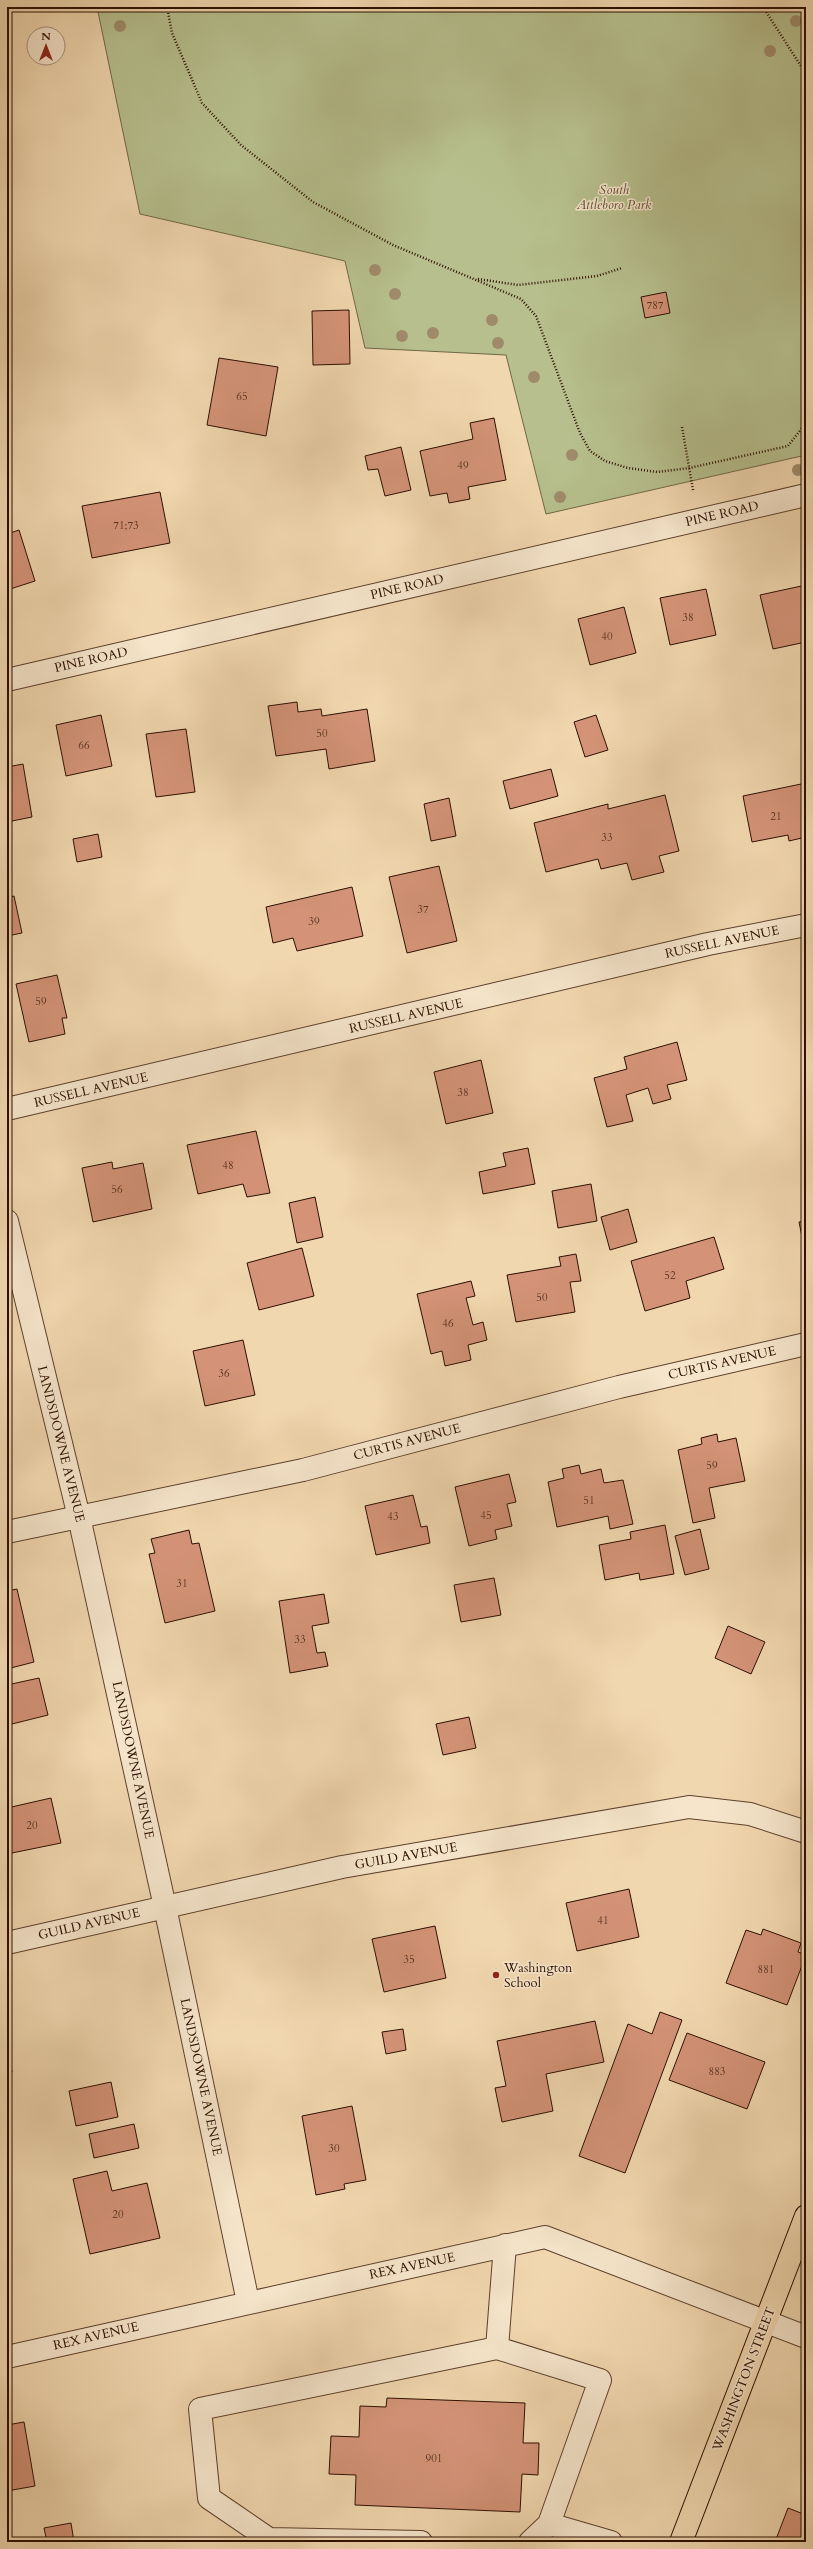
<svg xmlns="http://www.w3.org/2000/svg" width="813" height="2549" font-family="Cardo,serif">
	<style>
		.park { fill: #b6bf8d; stroke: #716746 }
		.building { fill: #d49378; stroke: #2c0f00 }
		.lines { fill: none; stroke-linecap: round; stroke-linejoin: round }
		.minor-casing { stroke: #5d412c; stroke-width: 24 }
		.major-casing { stroke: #2c0f00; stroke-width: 24 }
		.path { stroke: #2c0f00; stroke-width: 2.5; stroke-dasharray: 1 2; stroke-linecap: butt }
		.minor { stroke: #f6e5cb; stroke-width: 22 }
		.major { stroke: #f1d7af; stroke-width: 22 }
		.tree { fill: #9f8b6a }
		.poi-dot { fill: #8f2418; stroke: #f6e5cb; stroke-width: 1.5 }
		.labels { text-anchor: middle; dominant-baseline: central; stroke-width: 3; stroke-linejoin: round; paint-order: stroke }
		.number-label { font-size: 11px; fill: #56301e }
		.park-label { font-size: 13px; font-style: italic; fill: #5c4d31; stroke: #f6e5cb }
		.street-label { font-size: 13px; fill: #2c0f00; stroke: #f6e5cb }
		.poi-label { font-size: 13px; fill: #2c0f00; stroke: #f6e5cb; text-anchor: start }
	</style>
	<rect width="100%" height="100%" fill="#f1d7af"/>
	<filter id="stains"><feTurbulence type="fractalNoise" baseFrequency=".005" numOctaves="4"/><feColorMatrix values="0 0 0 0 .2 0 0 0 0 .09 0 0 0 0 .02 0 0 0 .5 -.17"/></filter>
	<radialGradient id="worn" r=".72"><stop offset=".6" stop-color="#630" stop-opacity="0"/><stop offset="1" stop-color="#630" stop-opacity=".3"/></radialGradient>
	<path class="park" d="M97 7H802L806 15V455L546 514 506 355 365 348 345 261 140 214Z"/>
	<path class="building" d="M666 292 670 313 645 318 641 297Z
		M349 310 350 364 313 365 312 311Z
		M219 358 278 367 266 436 207 425Z
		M494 418 506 480 468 487 470 499 449 503 447 493 430 496 420 451 473 439 470 423Z
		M401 447 411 490 385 496 378 469 368 470 365 456Z
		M160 492 170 543 92 558 82 506Z
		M19 530 35 581 7 590V534Z
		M806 585V642L773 649 760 595Z
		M706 589 716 635 670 645 660 598Z
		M624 607 636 653 590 665 578 619Z
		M297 702 298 712 321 709 322 716 367 709 375 761 329 769 326 749 276 756 268 706Z
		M101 715 112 766 66 776 56 725Z
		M596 715 608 750 585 757 574 722Z
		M186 729 195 792 156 797 146 734Z
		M23 764 32 817 7 822V767Z
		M551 769 558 796 510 809 503 781Z
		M806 783V837L789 841 788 835 752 842 743 796Z
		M665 795 679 851 659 856 664 872 632 880 627 863 601 869 598 859 546 872 534 823 608 804V809Z
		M449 798 456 836 431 841 424 804Z
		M98 834 102 857 77 862 73 839Z
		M439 866 457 941 407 953 389 877Z
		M352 887 363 936 297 951 293 938 273 943 266 907Z
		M14 896 22 933 7 936V898Z
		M57 975 67 1018H62L65 1034 29 1042 16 984Z
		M677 1042 687 1080 667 1085 671 1099 653 1104 648 1088 626 1095 633 1121 607 1127 594 1078 627 1069 624 1057Z
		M481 1060 493 1113 446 1124 434 1072Z
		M806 1071V1094L802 1072Z
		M256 1131 270 1193 247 1197 243 1184 198 1194 187 1145Z
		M528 1148 535 1184 483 1194 479 1172 506 1166 503 1153Z
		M112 1162 113 1169 143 1163 152 1209 93 1222 82 1168Z
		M591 1184 597 1221 558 1228 552 1191Z
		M315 1197 323 1237 297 1243 289 1203Z
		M628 1209 637 1242 610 1250 601 1217Z
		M806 1221V1256L799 1222Z
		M714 1237 724 1269 686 1281 690 1298 645 1311 631 1261Z
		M302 1248 314 1296 259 1310 247 1263Z
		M576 1254 581 1281 570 1282 575 1312 516 1322 507 1275 561 1266 559 1257Z
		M471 1281 475 1296 466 1298 473 1325 483 1322 487 1340 468 1345 471 1360 445 1366 442 1351 431 1354 417 1294Z
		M243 1340 255 1395 205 1406 193 1351Z
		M717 1434 718 1442 736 1438 745 1481 709 1488 715 1518 693 1523 678 1450 702 1444 701 1438Z
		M579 1465 581 1474 601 1469 604 1483 623 1480 633 1524 610 1529 608 1516 557 1527 548 1482 564 1478 562 1469Z
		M509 1474 516 1502 507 1504 512 1526 495 1530 497 1539 469 1546 455 1487Z
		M413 1495 421 1527 427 1526 430 1543 376 1555 365 1506Z
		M665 1525 674 1574 640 1580 639 1573 605 1580 599 1545 631 1539 630 1532Z
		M700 1529 709 1569 685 1575 675 1536Z
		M189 1530 192 1544 199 1543 215 1611 165 1623 149 1554 155 1553 151 1539Z
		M494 1578 501 1615 461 1622 454 1585Z
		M17 1589 34 1662 7 1669V1591Z
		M324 1594 329 1623 312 1626 317 1653 325 1652 328 1666 290 1673 279 1601Z
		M728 1626 765 1642 751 1674 715 1658Z
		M39 1678 48 1715 12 1724 7 1699V1685Z
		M469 1717 476 1748 443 1755 436 1724Z
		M51 1798 61 1843 7 1854V1808Z
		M629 1889 639 1937 577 1951 566 1903Z
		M435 1926 446 1978 384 1992 372 1939Z
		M763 1929 801 1943 798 1952 806 1955 787 2005 726 1983 746 1930 761 1935Z
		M660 2012 682 2020 625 2173 579 2156 628 2024 652 2034Z
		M595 2021 604 2062 546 2074 553 2111 502 2122 495 2088 506 2086 497 2041Z
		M403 2029 406 2050 386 2054 382 2032Z
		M687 2033 765 2062 747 2109 669 2080Z
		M7 2049 12 2072 7 2073Z
		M111 2082 118 2117 76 2126 69 2091Z
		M352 2106 366 2180 344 2184 345 2189 316 2195 302 2116Z
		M134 2124 139 2148 94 2158 89 2134Z
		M107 2171 112 2191 147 2183 160 2238 90 2254 73 2179Z
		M387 2398 525 2403 523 2443H539L538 2475 522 2474 520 2512 355 2505 356 2475 329 2474 331 2436 359 2437 360 2406 386 2407Z
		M24 2422 35 2486 7 2491V2425Z
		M788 2508 806 2515V2542H775Z
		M71 2523 74 2542H47L44 2528Z"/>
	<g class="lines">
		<g class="minor-casing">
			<path id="minor" d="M7 680 806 495
				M7 1109 708 944 806 925
				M7 1221 79 1517 165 1907 248 2302
				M7 1532 303 1470 619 1387 806 1344
				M7 1943 342 1867 689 1807 750 1814 806 1832
				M505 2245 497 2348 600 2380 549 2524 530 2542
				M7 2357 545 2237 806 2337
				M549 2524 611 2542
				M421 2542 269 2539 209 2498 200 2409 497 2348"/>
		</g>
		<g class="major-casing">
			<path id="major" d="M681 2542 806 2216"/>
		</g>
		<path class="path" d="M167 7 172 33 202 103 241 145 313 202 393 245 521 299 536 316 580 433 590 451 605 461 628 468 657 472 689 468 788 446 806 423
			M763 7 806 74
			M478 279 518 285 597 276 622 268
			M682 427 693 490"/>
		<use href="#minor" class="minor"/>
		<use href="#major" class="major"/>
	</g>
	<g class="tree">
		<circle cx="796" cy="21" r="6"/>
		<circle cx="120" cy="26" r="6"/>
		<circle cx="770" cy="51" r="6"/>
		<circle cx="375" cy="270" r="6"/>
		<circle cx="395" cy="294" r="6"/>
		<circle cx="492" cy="320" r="6"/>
		<circle cx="433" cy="333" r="6"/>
		<circle cx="402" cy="336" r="6"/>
		<circle cx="498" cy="343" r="6"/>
		<circle cx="534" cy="377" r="6"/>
		<circle cx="572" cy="455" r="6"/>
		<circle cx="798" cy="470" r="6"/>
		<circle cx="560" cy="497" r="6"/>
	</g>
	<circle class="poi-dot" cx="496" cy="1975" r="4"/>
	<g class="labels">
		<g class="number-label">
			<text x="655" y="305">787</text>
			<text x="242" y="396">65</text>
			<text x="463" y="465">49</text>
			<text x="126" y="525">71;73</text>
			<text x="688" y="617">38</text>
			<text x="607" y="636">40</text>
			<text x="322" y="733">50</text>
			<text x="84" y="745">66</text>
			<text x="776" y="816">21</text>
			<text x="607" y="837">33</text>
			<text x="423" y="909">37</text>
			<text x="314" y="921">39</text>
			<text x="41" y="1001">59</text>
			<text x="463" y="1092">38</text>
			<text x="228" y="1165">48</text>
			<text x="117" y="1189">56</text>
			<text x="670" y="1275">52</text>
			<text x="542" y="1297">50</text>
			<text x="448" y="1323">46</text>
			<text x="224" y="1373">36</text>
			<text x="712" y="1465">59</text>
			<text x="589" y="1500">51</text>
			<text x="486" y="1515">45</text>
			<text x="393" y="1516">43</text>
			<text x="182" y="1583">31</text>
			<text x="300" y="1639">33</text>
			<text x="32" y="1825">20</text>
			<text x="603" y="1920">41</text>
			<text x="409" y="1959">35</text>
			<text x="766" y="1969">881</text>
			<text x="717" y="2071">883</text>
			<text x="334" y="2148">30</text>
			<text x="118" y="2214">20</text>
			<text x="434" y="2458">901</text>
		</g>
		<g class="park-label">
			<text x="614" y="190">South<tspan x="614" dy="15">Attleboro Park</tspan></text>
		</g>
		<g class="street-label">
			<text transform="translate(722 514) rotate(-13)">PINE ROAD</text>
			<text transform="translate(407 587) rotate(-13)">PINE ROAD</text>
			<text transform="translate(91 660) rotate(-13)">PINE ROAD</text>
			<text transform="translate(722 942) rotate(-12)">RUSSELL AVENUE</text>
			<text transform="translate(406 1016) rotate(-13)">RUSSELL AVENUE</text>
			<text transform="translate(91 1090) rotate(-13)">RUSSELL AVENUE</text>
			<text transform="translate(722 1363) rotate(-13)">CURTIS AVENUE</text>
			<text transform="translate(407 1442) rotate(-15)">CURTIS AVENUE</text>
			<text transform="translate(61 1444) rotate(76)">LANDSDOWNE AVENUE</text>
			<text transform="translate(133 1760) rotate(78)">LANDSDOWNE AVENUE</text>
			<text transform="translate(406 1856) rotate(-10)">GUILD AVENUE</text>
			<text transform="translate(89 1924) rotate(-13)">GUILD AVENUE</text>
			<text transform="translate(201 2077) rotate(78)">LANDSDOWNE AVENUE</text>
			<text transform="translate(412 2266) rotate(-12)">REX AVENUE</text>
			<text transform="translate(96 2336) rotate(-13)">REX AVENUE</text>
			<text transform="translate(744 2379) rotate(-69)">WASHINGTON STREET</text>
		</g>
		<g class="poi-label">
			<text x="504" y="1968">Washington<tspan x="504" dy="15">School</tspan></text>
		</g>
	</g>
	<rect width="813" height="2549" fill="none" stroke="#f1d7af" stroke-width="24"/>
	<rect x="8" y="8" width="797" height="2533" fill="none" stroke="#2c0f00" stroke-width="2"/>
	<rect x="12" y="12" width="789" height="2525" fill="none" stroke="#2c0f00"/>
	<g transform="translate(46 46)"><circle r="19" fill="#f6e5cb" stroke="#a58f7a"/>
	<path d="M0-3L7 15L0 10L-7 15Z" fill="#8f2418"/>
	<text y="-6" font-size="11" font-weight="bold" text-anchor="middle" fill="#2c0f00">N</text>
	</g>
	<rect width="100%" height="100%" filter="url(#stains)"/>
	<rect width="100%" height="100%" fill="url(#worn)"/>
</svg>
